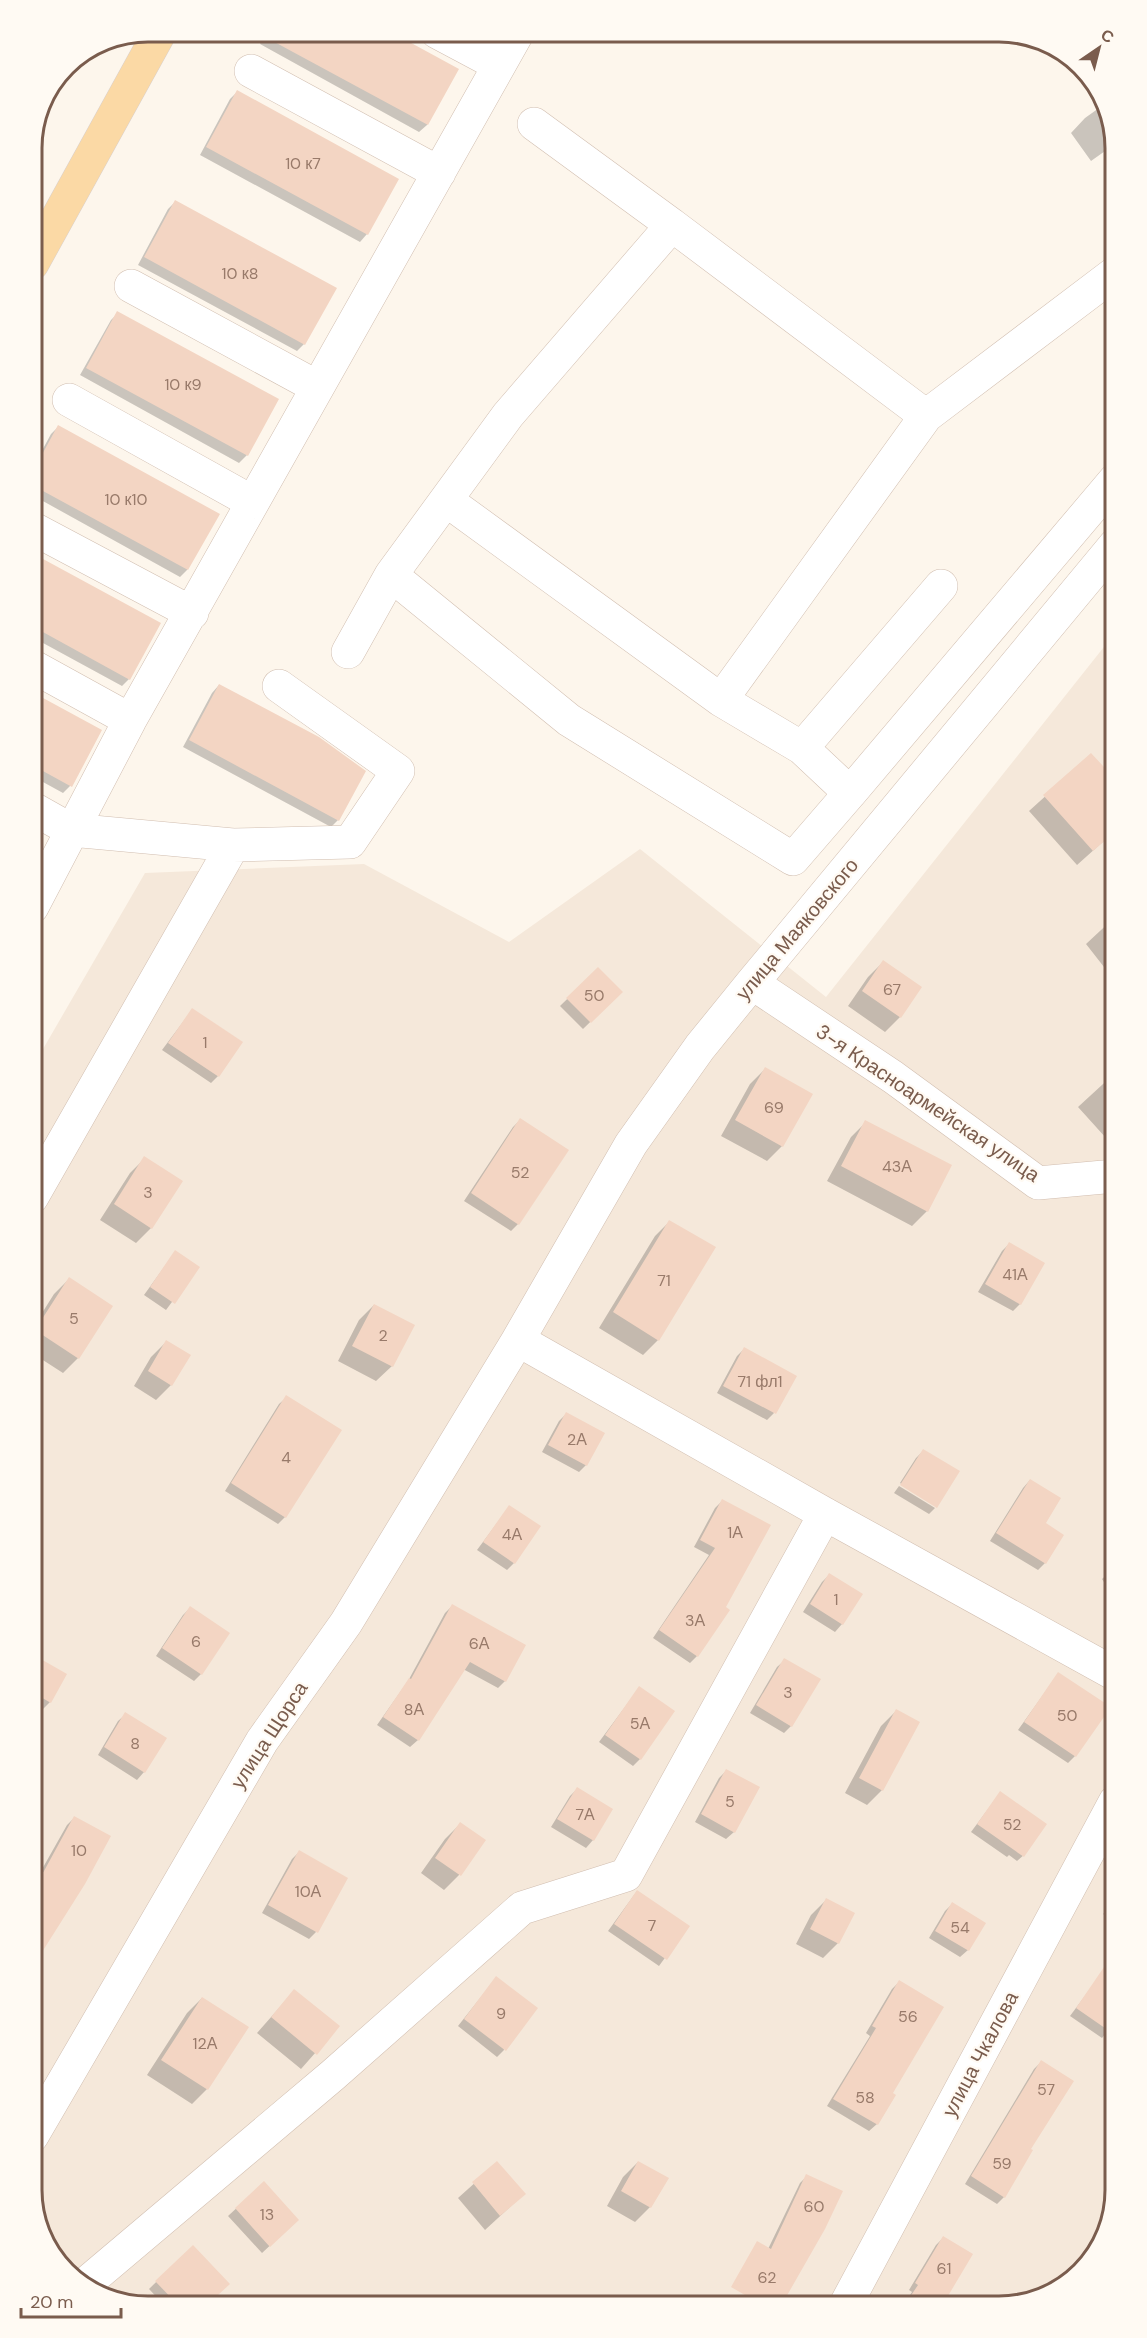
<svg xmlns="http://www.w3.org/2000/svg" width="1147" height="2338" font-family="'DM Sans',sans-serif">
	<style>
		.residential { fill: #f5e8da }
		.shadow { fill: #0003 }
		.building { fill: #f3d5c3 }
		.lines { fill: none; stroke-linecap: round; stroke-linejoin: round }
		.minor-casing { stroke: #d1beb0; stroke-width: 34 }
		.major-casing { stroke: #dad1cd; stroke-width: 34 }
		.minor { stroke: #fff; stroke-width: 33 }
		.major { stroke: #fbd9a5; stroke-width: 33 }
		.labels { text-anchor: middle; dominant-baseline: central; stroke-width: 4.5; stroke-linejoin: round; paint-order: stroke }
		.number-label { font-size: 16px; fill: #987a6a }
		.street-label { font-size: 20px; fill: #7a5c4d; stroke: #fffaf3 }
		.rim { fill: none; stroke: #7a5c4d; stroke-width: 3 }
	</style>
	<rect width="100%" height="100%" fill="#fdf6ec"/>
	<path class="residential" d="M1115 633V2190L1096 2255 1043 2298 999 2306H141L83 2287 40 2234 32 2190V1045L43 1049 145 873 364 864 509 942 640 849 826 997Z"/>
	<path class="shadow" d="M267 32H388L457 69 427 125 419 132 260 44Z
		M237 92 367 234 360 242 200 155 230 99Z
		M1106 103 1115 144 1091 161 1071 133 1085 118Z
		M175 202 304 344 297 351 138 265 168 209Z
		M118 313 277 400 247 455 239 463 80 375 111 320Z
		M58 427 217 514 187 570 180 577 32 495V469L51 434Z
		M32 554 159 624 129 679 122 686 32 637Z
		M219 685 338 820 331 827 183 747 212 693Z
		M32 693 100 731 70 786 63 793 32 776Z
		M1091 755 1115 831 1077 865 1029 811Z
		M32 832 41 838 32 856Z
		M1115 917V958L1104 967 1086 944Z
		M883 962 900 1017 885 1032 848 1006 868 977Z
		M598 969 621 992 583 1029 560 1006Z
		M192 1010 218 1076 211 1083 162 1050Z
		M765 1069 811 1094 782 1146 767 1161 721 1136 750 1084Z
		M1115 1073V1130L1106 1138 1078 1107Z
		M520 1120 518 1224 511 1231 464 1201 513 1127Z
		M866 1122 927 1211 912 1226 827 1181 851 1137Z
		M145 1158 151 1228 136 1243 100 1220 130 1173Z
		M670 1221 658 1340 643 1355 599 1328 655 1236Z
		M1009 1244 1020 1304 1013 1311 978 1292 1002 1251Z
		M175 1252 198 1267 166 1310 144 1295Z
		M69 1279 78 1358 63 1373 32 1353V1329L54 1294Z
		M374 1305 392 1366 376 1381 338 1361 359 1320Z
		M166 1342 171 1385 156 1400 134 1386 151 1357Z
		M744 1349 774 1413 767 1420 717 1393 737 1356Z
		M287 1397 285 1517 278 1524 225 1491 279 1404Z
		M566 1414 586 1465 579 1472 542 1452 559 1421Z
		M923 1451 936 1506 900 1483 916 1458Z
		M1030 1480 1044 1524 1045 1563 1038 1570 990 1541 1023 1488Z
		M899 1486 935 1508 929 1514 894 1493Z
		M722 1501 724 1607 697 1656 690 1663 653 1638 709 1555 694 1547 715 1508Z
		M509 1507 514 1563 507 1570 477 1550Z
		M1115 1567V1599L1102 1579Z
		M829 1575 842 1624 835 1632 803 1612 822 1582Z
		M452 1606 505 1681 498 1688 463 1669 418 1740 410 1747 377 1725 408 1681 445 1613Z
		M190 1608 201 1674 194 1681 156 1656 183 1615Z
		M37 1658 50 1702 35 1717 32 1715V1663Z
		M785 1660 791 1726 784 1733 750 1713 777 1667Z
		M1058 1674 1075 1756 1068 1763 1018 1730Z
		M639 1688 640 1759 633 1766 599 1742Z
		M896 1711 882 1790 867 1805 845 1793 881 1726Z
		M126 1714 144 1772 137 1780 98 1755 118 1721Z
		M726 1771 734 1832 726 1839 695 1822 719 1778Z
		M577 1789 611 1810 593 1840 586 1848 551 1827 570 1796Z
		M1000 1793 1025 1854 1017 1861 1009 1855 1007 1857 971 1832Z
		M74 1818 84 1883 32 1965V1897L46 1874 41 1871 67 1825Z
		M460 1824 459 1875 444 1890 421 1873 445 1839Z
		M299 1852 316 1932 309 1939 262 1913 292 1859Z
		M637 1891 688 1926 659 1966 608 1931Z
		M826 1900 838 1943 823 1958 796 1944 811 1915Z
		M952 1904 968 1950 960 1957 929 1938 945 1911Z
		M1109 1908H1115V1922L1103 1914Z
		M1108 1965 1115 1970V2022L1102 2038 1070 2016Z
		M496 1978 504 2050 497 2057 458 2026Z
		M899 1982 890 2094 877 2124 869 2131 827 2106 870 2036 866 2033 892 1989Z
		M294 1991 338 2027 301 2069 257 2033Z
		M202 1998 247 2028 207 2089 192 2104 147 2075 187 2013Z
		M1041 2062 1004 2197 997 2204 965 2184 1034 2069Z
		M638 2162 650 2207 635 2222 607 2206 623 2177Z
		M497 2163 524 2194 485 2230 458 2198Z
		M807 2176 789 2288 754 2278 800 2183Z
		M264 2183 290 2227 262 2253 228 2216Z
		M943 2238 971 2254 940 2306H903L912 2292 909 2290 936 2245Z
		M192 2247 228 2284 204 2306H163L164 2305 149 2289Z"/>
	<path class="building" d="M256 32H391L459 69 428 125Z
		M237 90 399 179 368 235 206 147Z
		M175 200 337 288 305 345 144 257Z
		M117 311 279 399 248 456 86 368Z
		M58 425 220 514 188 570 32 485V473Z
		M32 553 161 623 130 680 32 626Z
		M219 684 319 737 366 771 339 821 189 740Z
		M32 692 102 730 72 787 32 765Z
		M1091 753 1116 780V831L1093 851 1043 795Z
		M883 960 922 987 901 1018 862 991Z
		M598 967 623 992 591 1023 566 998Z
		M192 1008 243 1042 219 1077 168 1043Z
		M765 1067 813 1094 783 1147 735 1120Z
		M520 1118 569 1150 519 1225 471 1193Z
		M865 1120 952 1165 928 1212 841 1166Z
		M144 1156 183 1181 152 1229 114 1204Z
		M669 1220 716 1247 659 1341 613 1312Z
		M1009 1242 1045 1263 1021 1305 985 1284Z
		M175 1250 200 1267 175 1304 150 1287Z
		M69 1277 113 1306 79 1359 35 1330Z
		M374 1304 415 1325 393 1367 352 1346Z
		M166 1340 191 1355 172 1386 148 1371Z
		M744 1347 797 1376 776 1414 723 1386Z
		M286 1395 342 1430 286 1518 231 1483Z
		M566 1412 605 1433 587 1466 548 1445Z
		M923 1449 960 1471 937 1508 900 1485Z
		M1030 1479 1061 1498 1046 1523 1064 1535 1046 1564 996 1533Z
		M722 1499 771 1525 726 1607 730 1610 698 1657 659 1630 715 1548 700 1540Z
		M509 1505 541 1526 515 1564 483 1542Z
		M829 1573 863 1594 843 1625 810 1604Z
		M452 1604 526 1645 506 1682 470 1662 419 1741 383 1717 409 1678 411 1679Z
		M190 1606 230 1633 202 1675 162 1648Z
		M32 1654 67 1674 51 1703 32 1692Z
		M784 1658 821 1679 792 1727 756 1705Z
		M1058 1672 1111 1707 1076 1757 1024 1722Z
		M639 1686 675 1711 641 1760 605 1735Z
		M896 1709 920 1722 883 1791 859 1778Z
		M125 1712 167 1738 145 1773 104 1747Z
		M726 1769 760 1787 735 1833 701 1814Z
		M577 1787 613 1809 594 1841 557 1819Z
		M1000 1791 1047 1824 1024 1857 977 1824Z
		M74 1816 111 1836 85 1884 32 1968V1893Z
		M460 1822 486 1840 461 1876 435 1858Z
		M299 1850 348 1878 318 1933 268 1905Z
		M637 1890 690 1926 667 1960 614 1924Z
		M826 1898 855 1913 839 1944 810 1929Z
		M952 1902 986 1923 969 1951 935 1931Z
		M1115 1951V2035L1076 2008Z
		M496 1976 538 2008 506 2051 464 2019Z
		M899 1980 944 2007 893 2093 896 2095 878 2125 833 2099 876 2028 872 2026Z
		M294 1989 340 2026 317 2055 271 2017Z
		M202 1997 249 2027 208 2090 161 2060Z
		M1041 2060 1074 2081 1031 2149 1033 2150 1005 2198 971 2176Z
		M497 2161 526 2194 500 2216 472 2182Z
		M638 2161 669 2178 651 2208 621 2191Z
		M806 2174 843 2191 825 2229 781 2306H764L731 2287 757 2241 771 2249Z
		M264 2181 299 2220 270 2247 235 2208Z
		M943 2236 973 2254 942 2306H904L918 2285 915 2283Z
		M193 2245 230 2284 206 2306H179L155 2281Z"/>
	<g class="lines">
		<g class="minor-casing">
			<path id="minor" d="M437 32 499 65
				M251 71 439 173
				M534 124 672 225
				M131 286 317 387
				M69 400 252 502
				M446 500 721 700
				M32 528 192 613
				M941 586 802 748 721 700 926 416 1115 273
				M348 652 391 575
				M32 666 130 720
				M802 748 850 793 1115 480
				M850 793 793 859 569 720 391 575 508 415 672 225 926 416
				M32 808 71 830 233 845 350 842 398 771 279 686
				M32 907 130 720 518 32
				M752 983 893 1077 1038 1183 1115 1176
				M32 1197 233 845
				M518 1340 825 1514 1115 1674
				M32 2136 262 1741 346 1623 518 1340 631 1144 700 1047 752 983 1115 545
				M83 2286 333 2075 522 1908 626 1875 825 1514
				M845 2306 1115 1802"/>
		</g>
		<g class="major-casing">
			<path id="major" d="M32 264 160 32"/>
		</g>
		<use href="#minor" class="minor"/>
		<use href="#major" class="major"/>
	</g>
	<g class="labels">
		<g class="number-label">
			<text x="303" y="163">10 к7</text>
			<text x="240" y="273">10 к8</text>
			<text x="183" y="384">10 к9</text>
			<text x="126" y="499">10 к10</text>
			<text x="892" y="989">67</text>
			<text x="594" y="995">50</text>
			<text x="205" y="1042">1</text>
			<text x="774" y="1107">69</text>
			<text x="897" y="1166">43А</text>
			<text x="520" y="1172">52</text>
			<text x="148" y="1192">3</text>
			<text x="1015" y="1274">41А</text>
			<text x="664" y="1280">71</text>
			<text x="74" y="1318">5</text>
			<text x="383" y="1335">2</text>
			<text x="760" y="1381">71 фл1</text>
			<text x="577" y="1439">2А</text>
			<text x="286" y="1457">4</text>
			<text x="735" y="1532">1А</text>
			<text x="512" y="1534">4А</text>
			<text x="836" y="1599">1</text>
			<text x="695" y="1620">3А</text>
			<text x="196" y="1641">6</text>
			<text x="479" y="1643">6А</text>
			<text x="788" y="1692">3</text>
			<text x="414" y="1709">8А</text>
			<text x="1067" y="1715">50</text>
			<text x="640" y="1723">5А</text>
			<text x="135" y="1743">8</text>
			<text x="730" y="1801">5</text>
			<text x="585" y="1814">7А</text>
			<text x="1012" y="1824">52</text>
			<text x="79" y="1850">10</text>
			<text x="308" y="1891">10А</text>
			<text x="652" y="1925">7</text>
			<text x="960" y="1927">54</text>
			<text x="501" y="2013">9</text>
			<text x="908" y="2016">56</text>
			<text x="205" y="2043">12А</text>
			<text x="1046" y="2089">57</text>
			<text x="865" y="2097">58</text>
			<text x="1002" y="2163">59</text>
			<text x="814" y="2206">60</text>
			<text x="267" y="2214">13</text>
			<text x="944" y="2268">61</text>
			<text x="767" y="2277">62</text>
		</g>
		<g class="street-label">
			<text transform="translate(797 929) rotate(-50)">улица Маяковского</text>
			<text transform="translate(928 1103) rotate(34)">3-я Красноармейская улица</text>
			<text transform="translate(269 1735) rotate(-57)">улица Щорса</text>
			<text transform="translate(980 2054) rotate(-62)">улица Чкалова</text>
		</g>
	</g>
	<path d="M0 0H1147V2338H0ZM148 42H999A106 106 0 0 1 1105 148V2190A106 106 0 0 1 999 2296H148A106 106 0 0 1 42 2190V148A106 106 0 0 1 148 42Z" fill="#fffaf3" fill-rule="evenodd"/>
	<path class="rim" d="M148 42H999A106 106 0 0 1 1105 148V2190A106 106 0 0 1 999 2296H148A106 106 0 0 1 42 2190V148A106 106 0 0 1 148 42Z"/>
	<g transform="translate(1099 48) rotate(35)" stroke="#fffaf3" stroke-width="4.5" paint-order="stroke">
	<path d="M0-4.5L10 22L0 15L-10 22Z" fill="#7a5c4d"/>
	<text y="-9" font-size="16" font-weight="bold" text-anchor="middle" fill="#7a5c4d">С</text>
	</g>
	<path d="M21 2308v9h100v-9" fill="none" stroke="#7a5c4d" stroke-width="3"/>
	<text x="30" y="2308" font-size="18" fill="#7a5c4d" stroke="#fffaf3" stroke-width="4.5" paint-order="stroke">20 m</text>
</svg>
